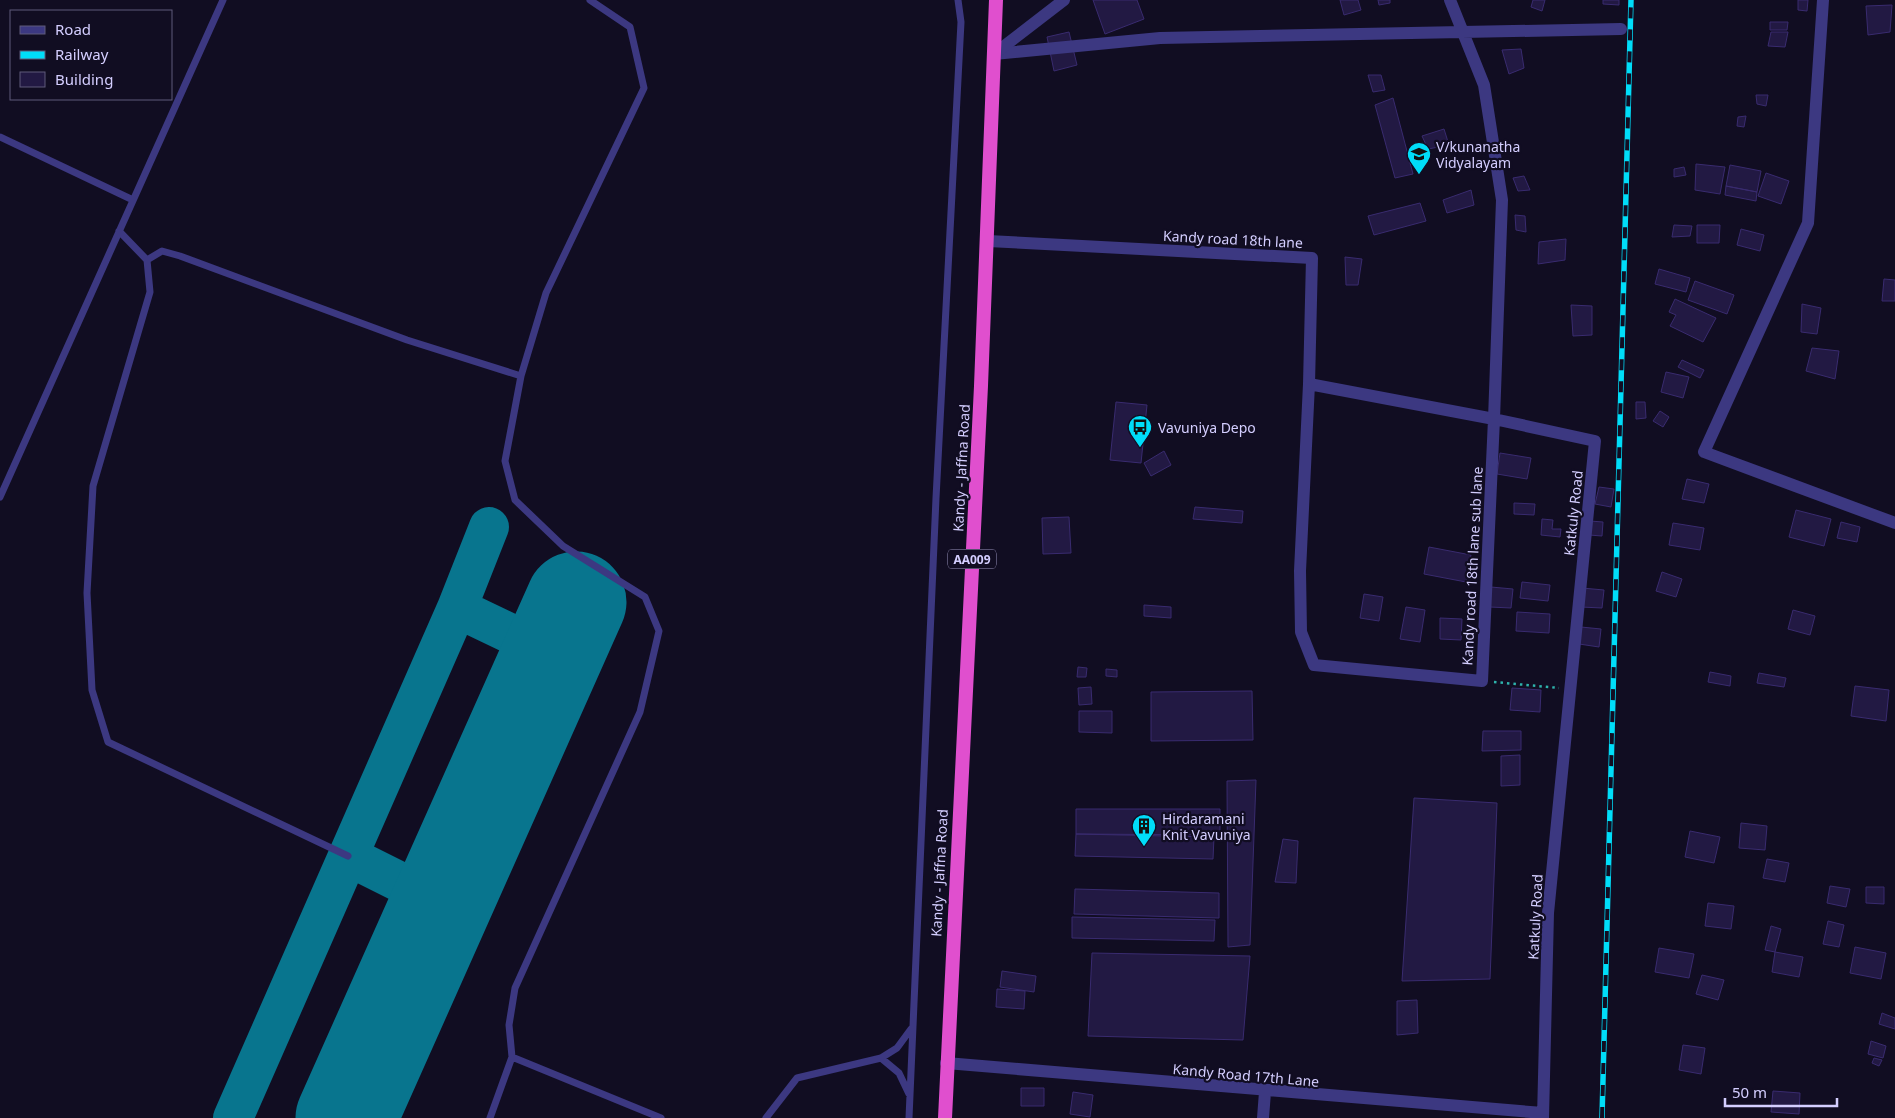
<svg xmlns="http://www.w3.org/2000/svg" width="1895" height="1118" font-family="'Noto Sans',sans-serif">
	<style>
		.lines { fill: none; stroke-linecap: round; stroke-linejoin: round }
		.taxiway { stroke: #08758e; stroke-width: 40 }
		.runway { stroke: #08758e; stroke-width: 101 }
		.building { fill: #221943; stroke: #392b6f }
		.path { stroke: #2eb3ac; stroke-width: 2.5; stroke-dasharray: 2.5 4; stroke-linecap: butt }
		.service { stroke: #3c3881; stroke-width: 7 }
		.minor { stroke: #3c3881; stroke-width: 12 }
		.tertiary { stroke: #3c3881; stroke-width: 12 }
		.trunk { stroke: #e04fce; stroke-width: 14 }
		.rail-casing { stroke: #00ddf9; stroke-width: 5.5 }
		.rail { stroke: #110d22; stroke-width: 4; stroke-dasharray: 11; stroke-linecap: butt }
		.labels { text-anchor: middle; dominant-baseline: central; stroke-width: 4.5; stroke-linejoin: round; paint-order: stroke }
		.shield { fill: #110d22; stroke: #9a94bd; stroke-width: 1 }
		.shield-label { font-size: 12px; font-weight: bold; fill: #d4ceff }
		.poi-label { font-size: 14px; fill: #d4ceff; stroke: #110d22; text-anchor: start }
		.street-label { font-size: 14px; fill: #d4ceff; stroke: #110d22 }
	</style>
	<rect width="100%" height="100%" fill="#110d22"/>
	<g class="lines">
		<path class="taxiway" d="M457 608 553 654
			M348 856 442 903
			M233 1118 457 608 489 527"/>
		<path class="runway" d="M346 1118 576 602"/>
	</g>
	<path class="building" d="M1093 0H1137L1144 19 1105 34Z
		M1340 0H1358L1361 10 1344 15Z
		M1378 0H1390V3L1379 5Z
		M1533 0H1545L1542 11 1531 7Z
		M1603 0H1619V5L1603 4Z
		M1798 0H1808L1807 11 1798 10Z
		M1892 5 1890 32 1868 35 1866 6Z
		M1770 22H1788L1787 30H1770Z
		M1069 32 1077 65 1054 71 1047 37Z
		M1771 32H1788L1785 47 1768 46Z
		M1521 49 1524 68 1509 74 1502 50Z
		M1368 75H1381L1385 90 1373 92Z
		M1756 95H1768L1766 106 1757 104Z
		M1393 98 1413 174 1395 178 1375 105Z
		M1746 116 1744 127 1737 126 1738 117Z
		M1444 129 1449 145 1428 149 1422 136Z
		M1696 164 1725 167 1720 194 1695 190Z
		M1730 165 1761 171 1757 192 1726 186Z
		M1684 167 1686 175 1674 177V169Z
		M1766 173 1789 181 1781 204 1758 196Z
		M1524 176 1530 190 1518 191 1513 178Z
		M1726 186 1757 192 1756 201 1725 195Z
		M1471 190 1474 205 1447 213 1443 200Z
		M1420 203 1426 221 1374 235 1368 216Z
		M1515 215 1525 216 1526 232 1516 230Z
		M1674 225 1692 226 1690 236 1672 237Z
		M1697 225H1720L1719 243H1697Z
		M1741 229 1764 235 1760 251 1737 245Z
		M1566 239 1565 260 1538 264 1539 242Z
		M1345 257 1362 259 1358 285H1346Z
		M1659 269 1690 278 1686 292 1655 284Z
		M1884 279 1895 280V301H1882Z
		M1695 281 1734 295 1727 314 1688 300Z
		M1675 299 1716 318 1703 342 1670 326 1676 315 1669 312Z
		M1802 304 1821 308 1817 334 1801 332Z
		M1571 305 1592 306V335L1573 336Z
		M1812 348 1839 351 1835 379 1806 371Z
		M1682 360 1704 370 1700 378 1678 367Z
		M1666 372 1689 377 1683 398 1661 392Z
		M1116 402 1147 405 1141 463 1110 460Z
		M1636 402H1645L1646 418 1636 419Z
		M1660 411 1669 417 1663 427 1653 421Z
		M1164 451 1171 465 1151 476 1144 463Z
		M1500 453 1531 458 1527 479 1497 474Z
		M1687 479 1709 484 1704 503 1682 499Z
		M1599 487 1614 489 1611 507 1595 504Z
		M1514 503 1535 504 1534 515 1514 514Z
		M1195 507 1243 511 1242 523 1193 519Z
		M1796 510 1831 519 1824 546 1789 537Z
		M1069 517 1071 553 1043 554 1042 518Z
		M1542 519 1553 520 1552 529H1561L1560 537 1541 535Z
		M1590 521 1603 522 1602 536 1589 535Z
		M1841 522 1860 527 1857 542 1837 538Z
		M1673 523 1704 528 1700 550 1669 545Z
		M1429 547 1471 555 1466 582 1424 574Z
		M1662 572 1682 579 1676 597 1656 591Z
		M1522 582 1550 585 1548 601 1520 598Z
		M1491 587 1513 589 1511 608 1490 607Z
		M1582 588 1604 590 1602 608 1581 607Z
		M1364 594 1383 597 1379 621 1360 618Z
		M1144 605 1171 607V618L1144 616Z
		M1406 607 1425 610 1420 642 1400 639Z
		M1793 610 1815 616 1810 635 1788 629Z
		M1517 612 1550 614 1549 633 1516 631Z
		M1440 618 1462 619 1461 640 1440 639Z
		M1581 627 1601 629 1599 647 1579 644Z
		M1078 667 1087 668 1086 677H1077Z
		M1106 669 1117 670V677L1106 676Z
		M1710 672 1731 676 1730 686 1708 682Z
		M1759 673 1786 678 1784 687 1757 683Z
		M1855 686 1889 690 1886 721 1851 716Z
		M1091 687 1092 704 1079 705 1078 688Z
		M1512 688 1541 690 1540 712 1510 710Z
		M1252 691 1253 740 1151 741V692Z
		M1079 711H1112V733L1079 732Z
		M1483 731H1521V750L1482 751Z
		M1520 755V785L1501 786V756Z
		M1256 780 1250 945 1228 947 1227 781Z
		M1414 798 1497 803 1490 979 1402 981Z
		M1076 809H1220V835L1076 834Z
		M1741 823 1767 826 1765 850 1739 848Z
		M1690 831 1720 837 1714 863 1685 857Z
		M1076 834 1214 837 1213 859 1075 856Z
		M1283 839 1298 841 1296 883 1275 882Z
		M1767 859 1789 863 1785 882 1763 878Z
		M1830 886 1850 889 1846 907 1827 903Z
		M1866 887H1884V904L1866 903Z
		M1075 889 1219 893V918L1074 914Z
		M1708 903 1734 906 1731 929 1705 926Z
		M1072 917 1215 920 1214 941 1072 938Z
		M1828 921 1844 925 1839 947 1823 944Z
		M1771 926 1781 929 1775 952 1765 950Z
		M1855 947 1886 953 1881 979 1850 973Z
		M1659 948 1694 954 1689 978 1655 972Z
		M1775 952 1803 957 1799 977 1772 972Z
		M1092 953 1250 956 1243 1040 1088 1036Z
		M1002 971 1036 976 1034 992 1000 987Z
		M1702 975 1724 980 1718 1000 1696 994Z
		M997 989 1025 991 1024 1009 996 1007Z
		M1417 1000 1418 1033 1397 1035V1001Z
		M1882 1013 1895 1018V1029L1879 1024Z
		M1871 1041 1886 1046 1883 1058 1868 1054Z
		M1683 1045 1705 1048 1701 1074 1679 1070Z
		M1874 1058 1882 1060 1879 1066 1872 1063Z
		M1021 1088H1044V1106H1021Z
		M1773 1091 1800 1093 1799 1114 1771 1112Z
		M1073 1092 1093 1095 1090 1117 1070 1114Z"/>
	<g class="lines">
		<path class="path" d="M1494 682 1559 688"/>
		<path class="service" d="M590 0 630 27 644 88 546 293 521 376 505 461 515 500 563 546 645 597 659 631 640 712 515 988 509 1025 512 1057 661 1118
			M0 137 133 200
			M119 231 147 260 150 292 93 486 87 593 92 690 108 742 348 856
			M147 260 162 251 180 256 407 340 521 376
			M0 497 223 0
			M881 1058 899 1073 909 1094
			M490 1118 512 1057
			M766 1118 797 1078 881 1058 897 1048 911 1029
			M909 1118 936 498 961 22 958 0"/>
		<path class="minor" d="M1450 0 1484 85 1502 200 1494 419 1595 441 1548 913 1543 1118
			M1823 0 1808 223 1704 452 1895 523
			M994 54 1160 38 1621 29
			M988 241 1312 258 1309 384 1494 419 1482 681 1314 665 1301 632 1300 571 1309 384
			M946 1063 1543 1113
			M1263 1118 1265 1092"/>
		<path class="tertiary" d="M994 54 1064 0"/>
		<path class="trunk" d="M945 1118 981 386 996 0"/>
		<g class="rail-casing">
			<path id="rail" d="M1602 1118 1631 0"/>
		</g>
		<use href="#rail" class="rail"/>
	</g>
	<defs>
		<g id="school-pin" transform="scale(1.25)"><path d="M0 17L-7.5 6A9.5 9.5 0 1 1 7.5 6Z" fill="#00ddf9" stroke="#110d22"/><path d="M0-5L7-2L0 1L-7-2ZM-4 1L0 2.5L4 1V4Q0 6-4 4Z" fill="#111"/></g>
		<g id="bus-pin" transform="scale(1.25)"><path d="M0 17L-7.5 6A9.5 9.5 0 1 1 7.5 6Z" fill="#00ddf9" stroke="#110d22"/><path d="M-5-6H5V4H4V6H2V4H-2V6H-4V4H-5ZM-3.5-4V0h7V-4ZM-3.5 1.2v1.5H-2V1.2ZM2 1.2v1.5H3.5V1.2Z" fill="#111"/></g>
		<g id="building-pin" transform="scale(1.25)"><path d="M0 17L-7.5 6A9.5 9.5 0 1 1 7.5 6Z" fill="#00ddf9" stroke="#110d22"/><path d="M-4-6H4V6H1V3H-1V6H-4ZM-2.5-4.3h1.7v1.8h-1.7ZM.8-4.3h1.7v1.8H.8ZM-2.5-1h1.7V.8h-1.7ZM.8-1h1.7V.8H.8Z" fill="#111"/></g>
	</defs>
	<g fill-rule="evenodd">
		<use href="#school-pin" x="1419" y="154"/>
		<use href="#bus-pin" x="1140" y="427"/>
		<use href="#building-pin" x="1144" y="826"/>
	</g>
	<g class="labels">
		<rect class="shield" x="948" y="549.5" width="48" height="19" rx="4"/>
		<g class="shield-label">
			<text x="972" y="559">AA009</text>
		</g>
		<g class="poi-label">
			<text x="1436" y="146">V/kunanatha<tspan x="1436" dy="16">Vidyalayam</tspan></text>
			<text x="1158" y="427">Vavuniya Depo</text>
			<text x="1162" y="818">Hirdaramani<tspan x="1162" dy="16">Knit Vavuniya</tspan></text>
		</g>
		<g class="street-label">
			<text transform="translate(1233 239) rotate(3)">Kandy road 18th lane</text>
			<text transform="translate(961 468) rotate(-87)">Kandy - Jaffna Road</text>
			<text transform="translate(1573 513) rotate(-84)">Katkuly Road</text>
			<text transform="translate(1472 566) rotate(-87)">Kandy road 18th lane sub lane</text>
			<text transform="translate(939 873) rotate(-87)">Kandy - Jaffna Road</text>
			<text transform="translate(1535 917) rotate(-87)">Katkuly Road</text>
			<text transform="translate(1246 1075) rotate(5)">Kandy Road 17th Lane</text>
		</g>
	</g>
	<rect x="10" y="10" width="162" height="90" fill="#110d22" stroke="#5f5a7a"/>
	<rect x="20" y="26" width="25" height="8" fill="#3c3881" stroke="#5f5a7a"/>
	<text x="55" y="35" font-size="15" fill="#d4ceff">Road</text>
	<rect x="20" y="51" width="25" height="8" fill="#00ddf9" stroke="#5f5a7a"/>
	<text x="55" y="60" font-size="15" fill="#d4ceff">Railway</text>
	<rect x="20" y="72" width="25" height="15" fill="#221943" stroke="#5f5a7a"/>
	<text x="55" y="85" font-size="15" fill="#d4ceff">Building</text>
	<path d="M1725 1098v8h112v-8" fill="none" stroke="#d4ceff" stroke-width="2.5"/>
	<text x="1732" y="1098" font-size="15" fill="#d4ceff" stroke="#110d22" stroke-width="4" paint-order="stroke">50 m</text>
</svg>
